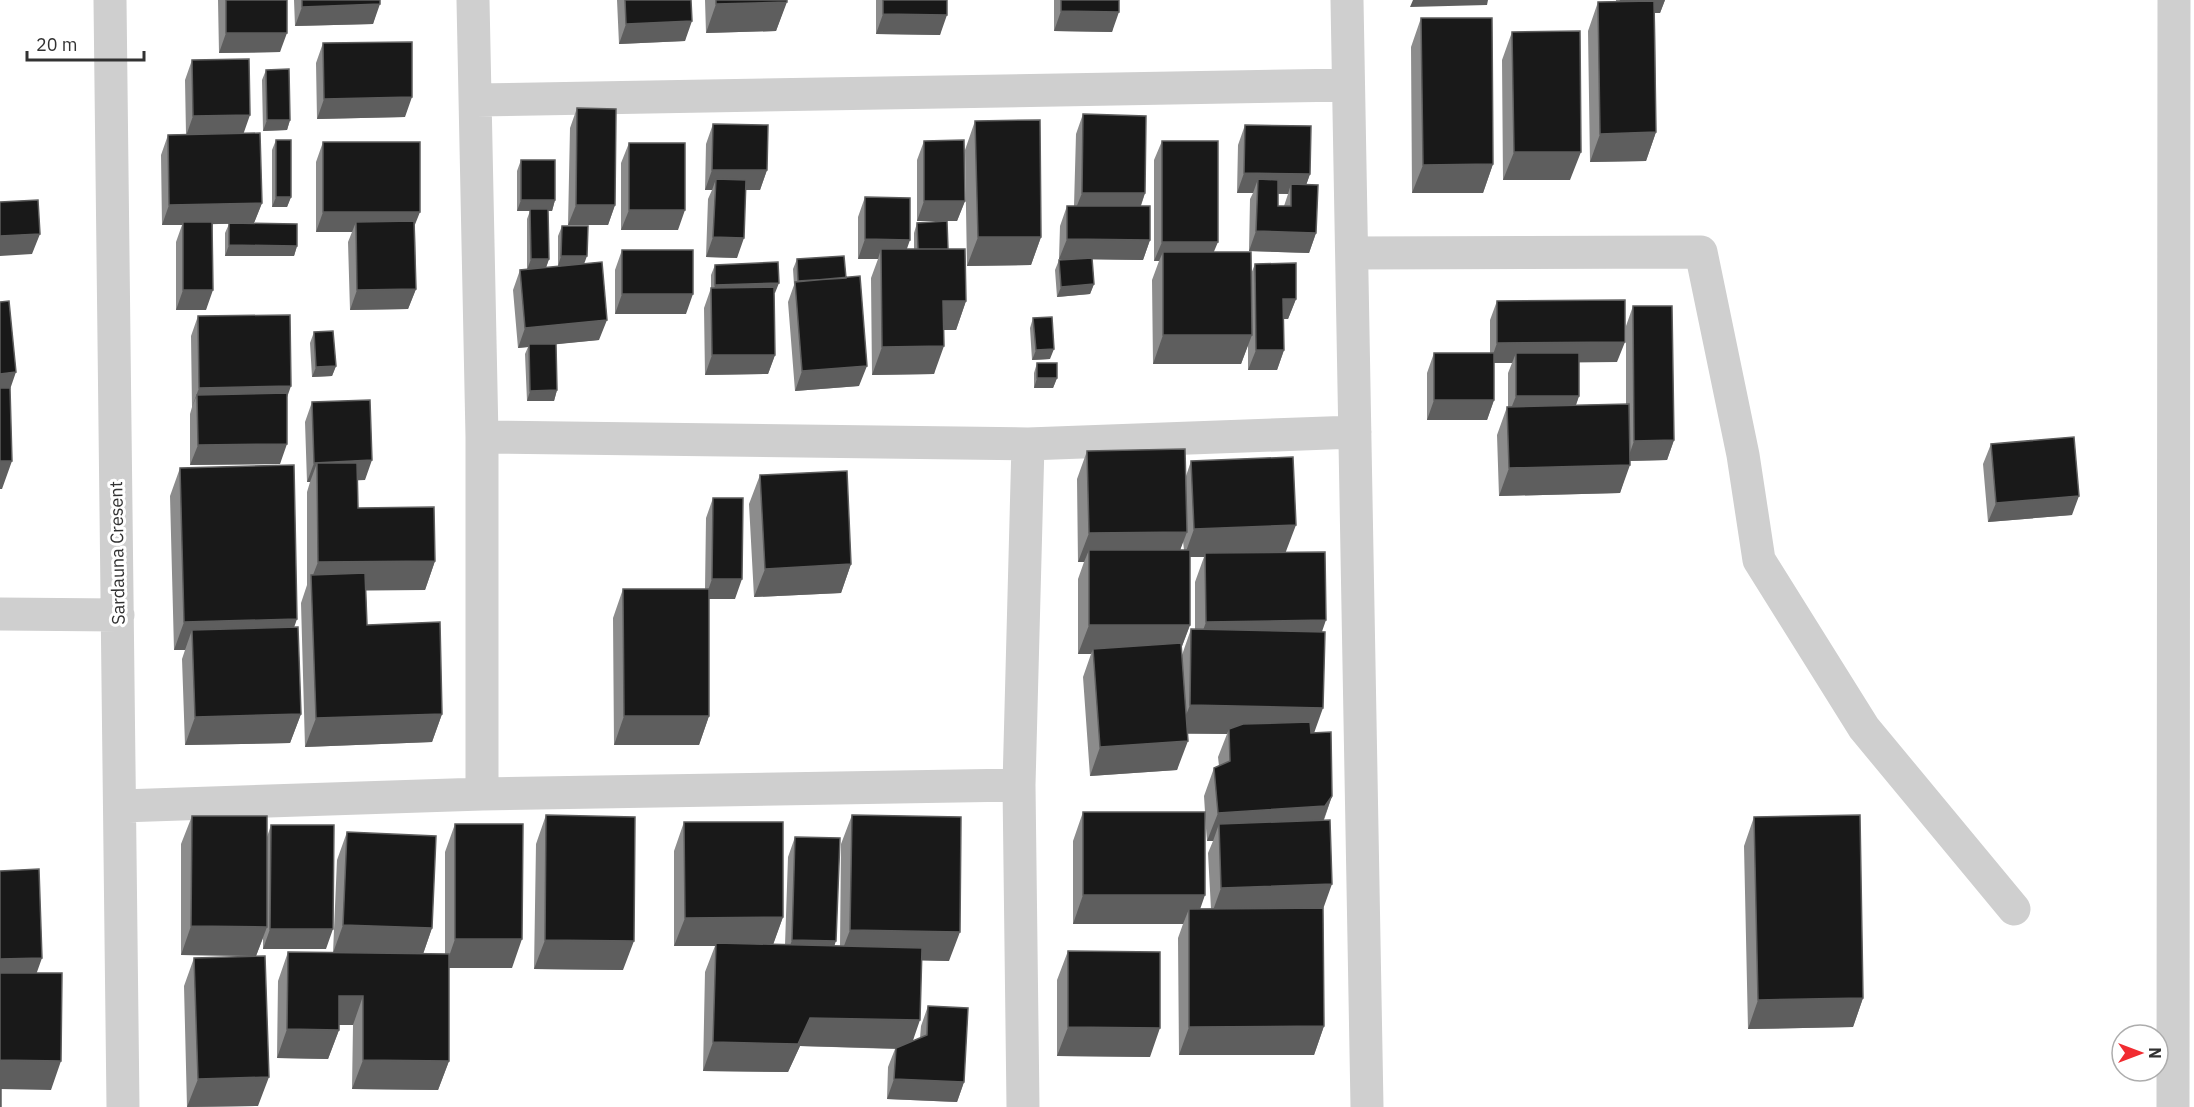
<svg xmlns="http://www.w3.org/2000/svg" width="2194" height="1107" font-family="'IBM Plex Sans',sans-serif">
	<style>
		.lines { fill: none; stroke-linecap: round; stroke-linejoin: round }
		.minor { stroke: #cfcfcf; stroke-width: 33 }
		.wall { fill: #8c8c8c; fill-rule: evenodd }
		.shaded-wall { fill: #5e5e5e }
		.building { fill: #191919; stroke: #5e5e5e; stroke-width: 1.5 }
		.labels { text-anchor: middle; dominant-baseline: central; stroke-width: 6; stroke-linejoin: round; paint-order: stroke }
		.street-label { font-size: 18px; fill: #323232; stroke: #fff }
	</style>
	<rect width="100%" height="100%" fill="#fff"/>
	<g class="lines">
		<path class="minor" d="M110 0 123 1107
			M473 0 482 437V794
			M1347 0 1367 1107
			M476 100 1348 85
			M1352 253 1701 252 1743 455 1759 560 1864 728 2014 909
			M482 437 1028 444 1355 432
			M0 614 118 615
			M121 806 482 794 1019 785
			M1023 1107 1019 785 1028 444
			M2173 1107 2174 0"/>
	</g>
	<path class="wall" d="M218 0H287L280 52 219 53Z
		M294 0H380L373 24 295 26Z
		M617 0H691L685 41 619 44Z
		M705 0H787L776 31 706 33Z
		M876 0H947L940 35 876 34Z
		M1054 0H1119L1112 32 1054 31Z
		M1616 0H1665L1660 13H1655L1656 132 1646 161 1590 162 1588 31 1598 2H1616Z
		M1421 18 1493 164 1483 193H1412L1411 47Z
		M1512 32 1570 180H1503L1502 60Z
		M323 43 405 117 317 119 316 63Z
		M192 60 243 133 262 203 254 223 297 246 294 256H225V233L229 224H213L206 310H176V242L182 225H162L161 155 168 135 186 134 185 80Z
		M266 70 290 120 287 130 263 131 262 80Z
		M577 108 615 205 608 225H568L570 128Z
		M1083 114 1145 193 1141 206 1150 240 1143 260 1092 259 1094 284 1090 294 1057 297 1055 270 1059 260 1073 259H1059L1060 226 1067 206H1074L1076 134Z
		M975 121 1041 237 1031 265 967 266 965 150Z
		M713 124 767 170 760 190H746L737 258 706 257 708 199 712 190H705L706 144Z
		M1245 125 1310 174 1306 185 1316 233 1309 253 1249 251 1250 199 1253 193H1237L1238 145ZM1278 194H1288L1284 206H1278Z
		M276 140 291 197 287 207H272V150Z
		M924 141 965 201 957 221H917V160Z
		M1162 141 1214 252 1251 274 1255 264 1296 299 1288 319H1284V350L1277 370H1248V345L1241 364H1153L1152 280 1159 261H1154V160Z
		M323 142 415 226 416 289 408 309 350 310 348 242 352 232H316V162Z
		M629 143 678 230H621V163Z
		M521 160 555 200 552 211H548L549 259 546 268 564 266H558V236L562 226 584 264 599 340 556 344 557 390 554 401H527L525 354 528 347 518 348 513 290 520 270 527 269V219L530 211H517V171Z
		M865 197 906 249H914V233L917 223 948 249 966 301 956 330H944L934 374 872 375 871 278 878 259H858V217Z
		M622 250 686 314H615V270Z
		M797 259 846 278 859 386 795 391 788 302 794 285 793 269Z
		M715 265 775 293H774L775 355 768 374 705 375 704 308 711 288V275Z
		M1497 301 1617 362H1579V396L1576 405 1626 404V326L1633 306 1674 440 1667 460 1630 461 1620 493 1499 496 1497 435 1507 407H1508V373L1512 363H1494V400L1487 420H1427V373L1434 353H1490V320Z
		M198 316 287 399 280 464 190 465V414L192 407 191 336Z
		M1033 318 1050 359 1032 360 1030 328Z
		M314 332 336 366 332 376 312 377 310 343Z
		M1037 363 1057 378 1053 388H1034V373Z
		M312 402 365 480H357L358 508 435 561 425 590H366L367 625 442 714 432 742 305 747 301 603 307 585V492L310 482H307L305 422Z
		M1991 444 2072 515 1988 522 1983 464Z
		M1087 451 1186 476 1191 461 1286 552 1322 632 1314 733 1332 796 1324 820 1323 910 1324 1026 1314 1055H1179L1178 938 1183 924H1073V841L1083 812H1205L1204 796 1214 768 1219 766 1218 757 1227 734H1187L1177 770 1090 776 1083 677 1091 654H1078V579L1084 562H1078L1077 479ZM1183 541 1184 550H1180ZM1190 557H1204L1195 582V629H1191L1182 655 1181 649 1190 625ZM1205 816 1207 841H1213L1208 853 1211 909H1200Z
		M180 468 294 627 301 714 290 743 185 745 182 659 185 650H174L170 496Z
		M760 475 851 564 841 593 754 597 749 504Z
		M713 498 735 599H709V716L699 745H614L613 618 623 589H705L706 518Z
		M546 815 623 970 534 969 536 844Z
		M852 815 949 961 922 960 913 1041 920 1038 921 1026 928 1006 964 1082 957 1102 887 1099 888 1067 895 1049 800 1046 788 1072 703 1071 705 972 715 946H674V851L684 822 783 917 773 944 785 945 788 857 795 837 835 946H840L841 844Z
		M192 816 267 837 271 825 326 949H263V938L256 956 181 955V844Z
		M1754 817 1863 998 1853 1027 1748 1029 1744 846Z
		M455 824 512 968H449V1061L438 1090 352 1089 353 1025H339V1030L328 1059 277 1058 278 981 288 952 333 953 337 860 347 832 432 928 423 954H445V852Z
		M1068 951 1150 1057 1057 1056V980Z
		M194 958 258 1106 187 1107 184 986Z"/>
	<path class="shaded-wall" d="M1413 0H1488L1487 5 1410 7Z
		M1620 0H1665L1660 13H1616Z
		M787 2 776 31 706 33 716 4Z
		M380 4 373 24 295 26 302 7Z
		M1061 11 1119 12 1112 32 1054 31Z
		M883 14 947 15 940 35 876 34Z
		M692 21 685 41 619 44 626 24Z
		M226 33H287L280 52 219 53Z
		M412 97 405 117 317 119 324 99Z
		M250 115 243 135 186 136 193 116Z
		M267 120H290L287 130 263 131Z
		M1656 132 1646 161 1590 162 1600 134Z
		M1514 152H1581L1570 180H1503Z
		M1493 164 1483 193H1412L1423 165Z
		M712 170H767L760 190H715L716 179 712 190H705Z
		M1244 173 1310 174 1303 194 1291 184 1288 194 1257 193 1258 179 1253 193H1237Z
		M1082 193H1145L1138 213H1074Z
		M276 197H291L287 207H272Z
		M521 200H555L552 211H517Z
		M924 201H965L957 221H917Z
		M262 203 254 223 183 225V222L182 225H162L169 205Z
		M576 205H615L608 225H568Z
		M629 210H685L678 230H621Z
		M323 212H420L412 232 356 222 352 232H316Z
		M1256 231 1316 233 1309 253 1249 251Z
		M40 234 32 254 0 256V236Z
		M713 237 744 238 737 258 706 257Z
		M978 237H1041L1031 265 967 266Z
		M865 239 910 240 903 260 881 249 878 259H858Z
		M1067 239 1150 240 1143 260 1059 259Z
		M1162 242H1218L1210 261 1163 252 1159 261H1154Z
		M229 245 297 246 294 256H225Z
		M561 256H587L583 267 558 266Z
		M531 259H549L545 270H527Z
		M779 283 775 293 712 296 715 285Z
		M1094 284 1090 294 1057 297 1061 287Z
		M416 289 408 309 350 310 357 290Z
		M183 290H213L206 310H176Z
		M622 294H693L686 314H615Z
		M1283 299H1296L1288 319H1276Z
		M943 301H966L956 330H933Z
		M607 320 599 340 529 347V344L528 347 518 348 525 328Z
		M1163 335H1252L1241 364H1153Z
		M1625 342 1617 362 1516 363V353L1512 363H1490L1497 343Z
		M944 346 934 374 872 375 882 347Z
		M1054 349 1050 359 1032 360 1036 350Z
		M1256 350H1284L1277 370H1248Z
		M712 355H775L768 374 705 375Z
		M336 366 332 376 312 377 316 367Z
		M867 366 859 386 795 391 802 371Z
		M16 372 6 401H0V374Z
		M1037 378H1057L1053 388H1034Z
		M291 386 284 406 197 395 192 407 199 388Z
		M557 390 554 401H527L530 391Z
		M1516 396H1579L1572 416H1508Z
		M1434 400H1494L1487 420H1427Z
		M1674 440 1667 460 1627 461 1634 441Z
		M287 444 280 464 190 465 198 445Z
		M372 460 365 480 317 482V463L310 482H307L314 463Z
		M0 461H12L2 489H0Z
		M1630 465 1620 493 1499 496 1509 468Z
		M2079 496 2072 515 1988 522 1996 503Z
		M1296 525 1285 554 1205 553 1204 557H1184L1194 529Z
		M1187 532 1176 561 1089 550 1084 562H1078L1089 533Z
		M435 561 425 590 312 591 311 580 318 562Z
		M851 564 841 593 754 597 765 569Z
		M712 579H742L735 599H705Z
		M297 619 287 648 192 630 185 650H174L184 622Z
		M1326 620 1316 649 1196 650 1206 622Z
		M1089 625H1190L1179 654 1093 649 1091 654H1078Z
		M1190 705 1323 708 1313 736 1229 729 1227 734 1179 733Z
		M301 714 290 743 185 745 195 717Z
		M442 714 432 742 305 747 316 718Z
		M624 716H709L699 745H614Z
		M1188 741 1177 770 1090 776 1100 747Z
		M1332 796 1322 824H1219L1213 841H1207L1218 813Z
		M1332 884 1322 912 1211 916 1221 888Z
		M1083 895H1205L1195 924 1189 909 1183 924H1073Z
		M783 917 773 945 716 943 715 946H674L685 918Z
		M343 925 432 928 422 957 333 953Z
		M191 926 267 927 256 956 181 955Z
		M270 929H333L326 949H263Z
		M850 930 960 932 949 961 839 959Z
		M455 939H522L512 968H445Z
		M545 940 634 941 623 970 534 969Z
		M792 940 836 941 829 961 785 960Z
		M42 958 32 986 0 987V959Z
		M339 996H363L353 1025H328Z
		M1863 998 1853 1027 1748 1029 1758 1000Z
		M810 1018 920 1020 910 1049 800 1046 788 1072 703 1071 713 1042Z
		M1324 1026 1314 1055H1179L1189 1027Z
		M1068 1027 1160 1028 1150 1057 1057 1056Z
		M287 1029 339 1030 328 1059 277 1058Z
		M0 1060 61 1061 51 1090 0 1089Z
		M363 1060 449 1061 438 1090 352 1089Z
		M269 1077 258 1106 187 1107 198 1079Z
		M894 1079 964 1082 957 1102 887 1099Z"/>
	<path class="building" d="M226 0H287V33H226Z
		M302 0H380V4L302 7Z
		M625 0H691L692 21 626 24Z
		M716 0H787V2L716 4Z
		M883 0H947V15L883 14Z
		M1061 0H1119V12L1061 11Z
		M1654 1 1656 132 1600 134 1598 2Z
		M1421 18H1492L1493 164 1423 165Z
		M1580 31 1581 152H1514L1512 32Z
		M412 42V97L324 99 323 43Z
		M249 59 250 115 193 116 192 60Z
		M289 69 290 120H267L266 70Z
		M577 108 616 109 615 205H576Z
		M1083 114 1146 116 1145 193H1082Z
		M1040 120 1041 237H978L975 121Z
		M713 124 768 125 767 170H712Z
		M1245 125 1311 126 1310 174 1244 173Z
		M260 133 262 203 169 205 168 135Z
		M276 140H291V197H276Z
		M964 140 965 201H924V141Z
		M1162 141H1218V242H1162Z
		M323 142H420V212H323Z
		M629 143H685V210H629Z
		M521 160H555V200H521Z
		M716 179 746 180 744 238 713 237Z
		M1258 179 1278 180V206H1291V184L1318 185 1316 233 1256 231Z
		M865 197 910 198V240L865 239Z
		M38 200 40 234 0 236V202Z
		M1067 206H1150V240L1067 239Z
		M530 209H548L549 259H531Z
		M414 221 416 289 357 290 356 222Z
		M947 221 948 249H918L917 223Z
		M183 222H212L213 290H183Z
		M229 223 297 224V246L229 245Z
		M562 226H588L587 256H561Z
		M881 249H965L966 301H943L944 346 882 347Z
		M622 250H693V294H622Z
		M1163 252H1251L1252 335H1163Z
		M844 256 846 278 798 281 797 259Z
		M1092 258 1094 284 1061 287 1059 260Z
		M602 262 607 320 525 328 520 270Z
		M778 262 779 283 715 285V265Z
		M1296 263V299H1283L1284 350H1256L1255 264Z
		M860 276 867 366 802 371 795 282Z
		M774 287 775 355H712L711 288Z
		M1625 300V342L1497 343V301Z
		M9 301 16 372 0 374V302Z
		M1633 306H1672L1674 440 1634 441Z
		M290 315 291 386 199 388 198 316Z
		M1052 317 1054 349 1036 350 1033 318Z
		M333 331 336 366 316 367 314 332Z
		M529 344H556L557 390 530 391Z
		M1434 353H1494V400H1434Z
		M1516 353H1579V396H1516Z
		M1037 363H1057V378H1037Z
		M0 388H10L12 461H0Z
		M287 393V444L198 445 197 395Z
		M370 400 372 460 314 463 312 402Z
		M1629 404 1630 465 1509 468 1507 407Z
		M2074 437 2079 496 1996 503 1991 444Z
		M1185 449 1187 532 1089 533 1087 451Z
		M1293 457 1296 525 1194 529 1191 461Z
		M317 463H357L358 508 434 507 435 561 318 562Z
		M294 465 297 619 184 622 180 468Z
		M847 471 851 564 765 569 760 475Z
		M713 498H743L742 579H712Z
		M1089 550H1190V625H1089Z
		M1325 552 1326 620 1206 622 1205 553Z
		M365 573 367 625 440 622 442 714 316 718 311 575Z
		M623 589H709V716H624Z
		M298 627 301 714 195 717 192 630Z
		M1191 629 1325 632 1323 708 1190 705Z
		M1181 643 1188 741 1100 747 1093 649Z
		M1310 722 1311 733 1331 732 1332 796 1325 806 1218 813 1214 768 1230 761 1229 729 1243 724Z
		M1083 812H1205V895H1083Z
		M546 815 635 817 634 941 545 940Z
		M852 815 961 817 960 932 850 930Z
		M1860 815 1863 998 1758 1000 1754 817Z
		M192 816H267V927L191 926Z
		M1330 820 1332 884 1221 888 1219 824Z
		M684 822H783V917L685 918Z
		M455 824H523L522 939H455Z
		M271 825H334L333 929H270Z
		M347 832 436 836 432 928 343 925Z
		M795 837 840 838 836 941 792 940Z
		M39 869 42 958 0 959V871Z
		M1323 908 1324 1026 1189 1027V909Z
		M716 943 922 948 920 1020 810 1018 798 1044 713 1042Z
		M1068 951 1160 952V1028L1068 1027Z
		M288 952 449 954V1061L363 1060V996H339V1030L287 1029Z
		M265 956 269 1077 198 1079 194 958Z
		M0 973H62L61 1061 0 1060Z
		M928 1006 968 1008 964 1082 894 1079 896 1048 927 1035Z
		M0 1085H1V1107H0Z"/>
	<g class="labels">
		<g class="street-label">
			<text transform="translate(117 553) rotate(-91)">Sardauna Cresent</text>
		</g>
	</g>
	<g transform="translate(2140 1053) rotate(90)"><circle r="28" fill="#ffffff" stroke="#adadad" stroke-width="1.5"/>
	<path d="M0-4.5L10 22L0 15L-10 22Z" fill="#f12c31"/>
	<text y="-9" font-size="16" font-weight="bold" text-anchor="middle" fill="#323232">N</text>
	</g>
	<path d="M27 51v9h117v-9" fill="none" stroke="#323232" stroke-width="3"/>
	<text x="36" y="51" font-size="18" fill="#323232" stroke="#ffffff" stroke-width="4.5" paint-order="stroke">20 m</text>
</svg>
